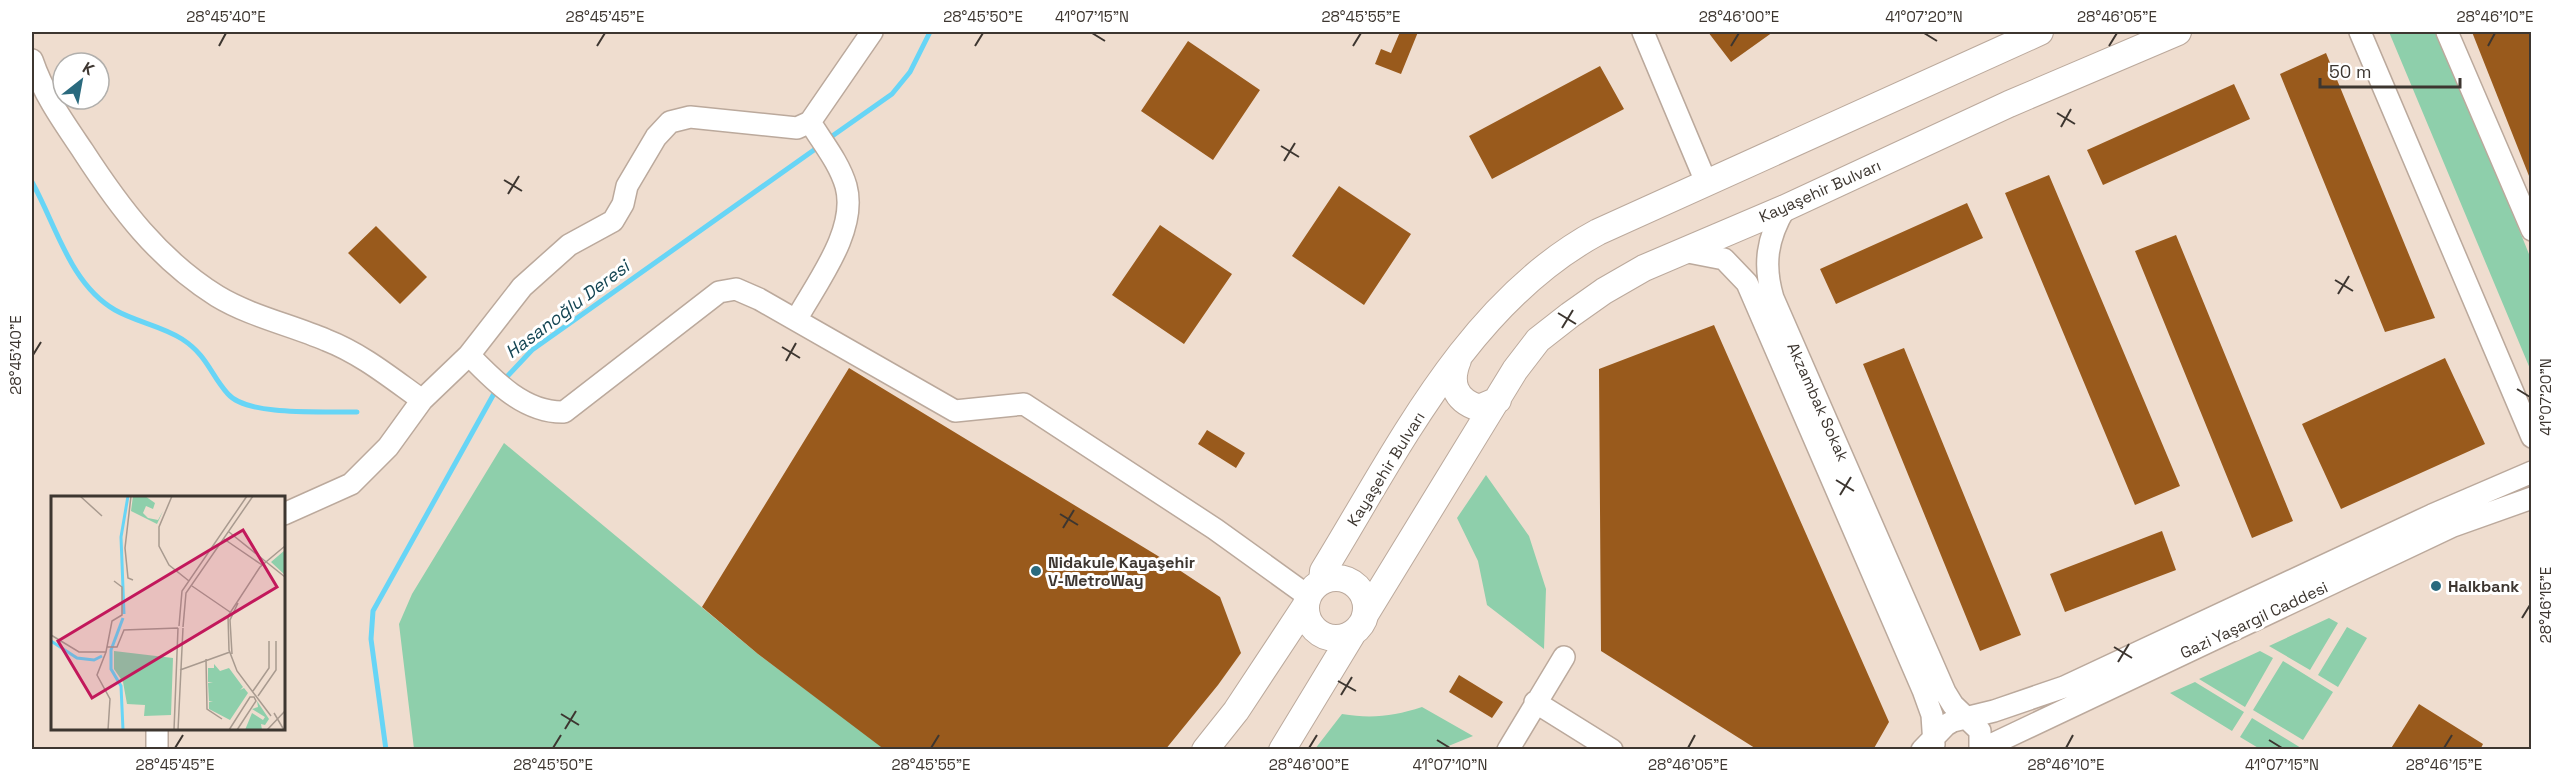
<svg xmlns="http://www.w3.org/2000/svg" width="2563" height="781" font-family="'Space Grotesk',sans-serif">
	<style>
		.green { fill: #8ecfab }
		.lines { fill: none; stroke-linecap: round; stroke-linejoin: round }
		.stream { stroke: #67d5f6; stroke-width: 5 }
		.building { fill: #995a1c }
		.minor-casing { stroke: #bba99c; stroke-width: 24 }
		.major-casing { stroke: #bba99c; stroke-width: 28 }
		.minor { stroke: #fff; stroke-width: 21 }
		.major { stroke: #fff; stroke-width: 26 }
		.ticks { fill: none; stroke: #3d3630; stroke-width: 2 }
		.poi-dot { fill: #2a6a7e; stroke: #fff; stroke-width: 2 }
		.labels { text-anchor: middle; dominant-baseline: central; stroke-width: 6; stroke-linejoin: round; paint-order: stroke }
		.street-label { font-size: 16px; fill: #3d3630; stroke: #fff }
		.poi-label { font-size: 16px; font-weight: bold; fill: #3d3630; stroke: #fff; text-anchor: start }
		.water-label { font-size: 18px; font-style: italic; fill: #144553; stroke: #fff }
		.inset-river { fill: none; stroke: #67d5f6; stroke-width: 3 }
		.inset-road { fill: none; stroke: #a89a8f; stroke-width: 1.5 }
		.view { fill: #c2185b; fill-opacity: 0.15; stroke: #c2185b; stroke-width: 3 }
		.inset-edge { fill: none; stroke: #3d3630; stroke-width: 3 }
		.neatline { fill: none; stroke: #3d3630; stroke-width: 2 }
		.ticks-label { font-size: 15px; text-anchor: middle; fill: #3d3630 }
	</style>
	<rect width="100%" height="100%" fill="#efddcf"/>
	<path class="green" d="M2389 32H2439L2531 259V371Z
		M504 443 758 654 885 749H414L399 624 412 594Z
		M1486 475 1529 536 1546 589 1544 649 1487 605 1478 561 1457 518Z
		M2329 618 2338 623 2310 670 2269 646Z
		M2347 627 2367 638 2338 687 2318 675Z
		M2260 651 2273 658 2245 707 2199 679Z
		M2283 661 2333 692 2303 740 2253 710Z
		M2195 682 2244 712 2232 731 2170 693Z
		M1422 707 1473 736 1441 749H1315L1342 714C1372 719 1394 716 1422 707Z
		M2252 718 2301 748 2300 749H2260L2240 737Z"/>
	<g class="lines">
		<path class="stream" d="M828 139 892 94 910 72 930 32
			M32 182C56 225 70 284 115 310 136 322 162 326 182 339 208 356 210 374 228 394 248 417 328 411 357 412
			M502 382 532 350 821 145
			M386 750 371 639 373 611 496 390"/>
	</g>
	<path class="building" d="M1400 32H1418L1401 74 1375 64 1381 49 1391 53Z
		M1708 32H1773L1731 62Z
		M2472 32H2532V181H2531Z
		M1188 41 1260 90 1213 160 1141 111Z
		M2326 53 2435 318 2385 332 2280 74Z
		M1600 66 1624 109 1492 179 1469 136Z
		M2234 84 2250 119 2103 185 2087 150Z
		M2049 175 2180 486 2135 505 2005 193Z
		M1339 186 1411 234 1364 305 1292 256Z
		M1967 203 1983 238 1836 304 1820 269Z
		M1160 225 1232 274 1184 344 1112 295Z
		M376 226 427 277 400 304 348 253Z
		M2176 235 2293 521 2252 538 2135 251Z
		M1714 325 1889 722 1873 750H1758L1601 651 1599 369Z
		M1904 348 2021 635 1980 651 1863 364Z
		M2445 358 2485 444 2341 509 2302 424Z
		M849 368 1158 556 1220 597 1241 653 1218 685 1165 750H885L758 654 702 607Z
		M1207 430 1245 453 1236 468 1198 444Z
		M2162 531 2176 570 2065 612 2050 574Z
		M1459 675 1503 702 1492 718 1449 692Z
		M2419 704 2483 744 2480 750H2390Z"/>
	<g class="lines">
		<g class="minor-casing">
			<path id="minor" d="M1643 32 1706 182
				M2360 32 2532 437
				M2447 32 2532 230
				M32 60C44 95 62 120 83 151 120 208 158 259 217 296 250 316 291 325 326 340 362 354 391 378 422 400L469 355 522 287 569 245 613 221 623 204 627 186 656 137 670 122 690 117 797 128 810 122 872 32
				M1785 208C1767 238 1763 265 1773 298L1945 692 1953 705 1980 731V749
				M1683 251 1724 259 1747 283 1923 690 1932 715 1934 745
				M796 320C817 282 858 230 846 186 839 162 822 142 810 122
				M469 355C495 382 525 413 564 412L719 292 736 289 759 299 955 411 1024 404 1215 529 1308 596
				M284 514 351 484 388 447 422 400
				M1535 702 1612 750
				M157 750V728
				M1508 750 1564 657
				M1922 750 1946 725 1953 721 1994 711 2064 687 2432 515 2532 472
				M1980 750 2453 526 2532 498"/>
		</g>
		<g class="major-casing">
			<path id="major" d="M1458 360C1449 382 1454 400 1479 408L1498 400
				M1306 608a30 30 0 1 1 60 0a30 30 0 1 1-60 0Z
				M1322 581 1323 571C1398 449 1468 302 1598 232L2040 32
				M1365 615 1515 370 1538 340 1570 315 1604 291 1644 268 1785 208 2009 104 2178 32
				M1205 750 1236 711 1306 605
				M1282 750 1353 633"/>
		</g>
		<use href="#minor" class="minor"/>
		<use href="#major" class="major"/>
	</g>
	<path class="ticks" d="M1092 33 1105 41M1924 33 1937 41M219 46 226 33M597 46 605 33M975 46 983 33M1353 46 1361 33M1731 46 1739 33M2109 46 2117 33M2488 46 2495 33M2057 113 2075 124M2061 127 2071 109M1281 146 1299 157M1284 161 1295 143M504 180 522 191M508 194 519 176M2335 280 2353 291M2338 294 2349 276M1558 313 1576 324M1562 328 1573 310M782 347 800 358M33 355 41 342M786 361 796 343M2517 389 2530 397M1836 480 1854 491M1840 495 1851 477M1060 514 1078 525M1063 528 1074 510M2522 618 2530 605M2114 647 2132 658M2118 662 2129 644M1338 681 1356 691M1341 695 1352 677M561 714 579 725M565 729 576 711M1437 740 1450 748M2269 740 2282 748M175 748 183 735M553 748 561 735M931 748 939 735M1309 748 1317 735M1688 748 1695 735M2066 748 2073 735M2444 748 2452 735"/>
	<g class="poi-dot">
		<circle cx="1036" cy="571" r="6"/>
		<circle cx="2436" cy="586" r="6"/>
	</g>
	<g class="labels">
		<g class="street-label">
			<text transform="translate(1820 191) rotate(-24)">Kayaşehir Bulvarı</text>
			<text transform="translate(1818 402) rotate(66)">Akzambak Sokak</text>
			<text transform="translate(1386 469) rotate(-58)">Kayaşehir Bulvarı</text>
			<text transform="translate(2254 620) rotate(-25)">Gazi Yaşargil Caddesi</text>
		</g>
		<g class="poi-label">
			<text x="1048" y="562">Nidakule Kayaşehir<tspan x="1048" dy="18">V-MetroWay</tspan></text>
			<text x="2448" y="586">Halkbank</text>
		</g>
		<g class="water-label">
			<text transform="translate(567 309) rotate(-37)">Hasanoğlu Deresi</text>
		</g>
	</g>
	<g transform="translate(51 496)">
		<rect width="234" height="234" fill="#efddcf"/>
		<path d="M82 0H94L104 7 102 13 95 10 92 17 97 22 107 24 112 15 106 28 80 15ZM234 54V79L220 66ZM63 155 122 162 120 219 93 220 94 209 76 208 72 186 63 173ZM163 168 169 175 178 172 192 191 189 194 193 192 197 197 179 224 158 213V206L162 205H158L157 187 162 186H157V172H163ZM206 205 218 223 214 229 210 228 211 234H194L201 217 212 224 214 221 201 213 207 211Z" fill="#8ecfab"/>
		<path class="inset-river" d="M73 118 70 41 77 0M72 122 60 154V173L70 190 72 234M0 145 26 162 43 164 51 160"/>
		<path class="inset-road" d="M29 0 51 20M80 0 74 52 77 82 82 84M121 0 108 31V50L118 69 138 85M178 36 234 81M173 43 211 69M141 90 179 116M128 130 131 95 196 0M132 131 135 97 202 0M0 139 28 156H55L61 125 71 119V91L63 85M56 151H66L73 134 127 132M55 156 46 179 59 203 57 234M181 158 179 124 187 107M155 163 156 213 171 223M129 174 179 156M202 195 218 172V145M207 200 225 174V145M223 217 233 234M220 220 186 175 178 154 177 120 209 71 234 50M123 234 127 132M127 234 132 132M178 234 199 201H203L205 205 186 234M216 234 234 215"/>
		<path class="view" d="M192 34 226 91 41 202 7 145Z"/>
		<rect width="234" height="234" class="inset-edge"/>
	</g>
	<rect width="2563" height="781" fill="none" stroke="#ffffff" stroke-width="66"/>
	<g transform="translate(81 81) rotate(31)"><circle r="28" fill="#ffffff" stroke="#b1afac" stroke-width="1.5"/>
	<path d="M0-4.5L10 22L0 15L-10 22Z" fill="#2a6a7e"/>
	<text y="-9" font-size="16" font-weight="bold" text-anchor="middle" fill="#3d3630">K</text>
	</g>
	<path d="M2320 78v9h140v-9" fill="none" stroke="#3d3630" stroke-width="3"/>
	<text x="2329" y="78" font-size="18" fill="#3d3630" stroke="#ffffff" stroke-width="4.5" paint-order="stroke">50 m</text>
	<rect x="33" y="33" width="2497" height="715" class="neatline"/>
	<g class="ticks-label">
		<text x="226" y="22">28°45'40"E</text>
		<text x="605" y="22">28°45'45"E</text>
		<text x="983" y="22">28°45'50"E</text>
		<text x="1092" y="22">41°07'15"N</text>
		<text x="1361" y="22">28°45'55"E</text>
		<text x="1739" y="22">28°46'00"E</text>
		<text x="1924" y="22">41°07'20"N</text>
		<text x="2117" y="22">28°46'05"E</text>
		<text x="2495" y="22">28°46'10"E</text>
		<text transform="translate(16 355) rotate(-90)" y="5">28°45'40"E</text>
		<text transform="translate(2546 397) rotate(-90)" y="5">41°07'20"N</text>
		<text transform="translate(2546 605) rotate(-90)" y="5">28°46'15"E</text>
		<text x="175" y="770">28°45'45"E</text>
		<text x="553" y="770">28°45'50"E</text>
		<text x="931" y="770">28°45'55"E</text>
		<text x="1309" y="770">28°46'00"E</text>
		<text x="1450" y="770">41°07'10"N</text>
		<text x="1688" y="770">28°46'05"E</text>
		<text x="2066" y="770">28°46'10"E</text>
		<text x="2282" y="770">41°07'15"N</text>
		<text x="2444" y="770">28°46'15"E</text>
	</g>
</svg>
